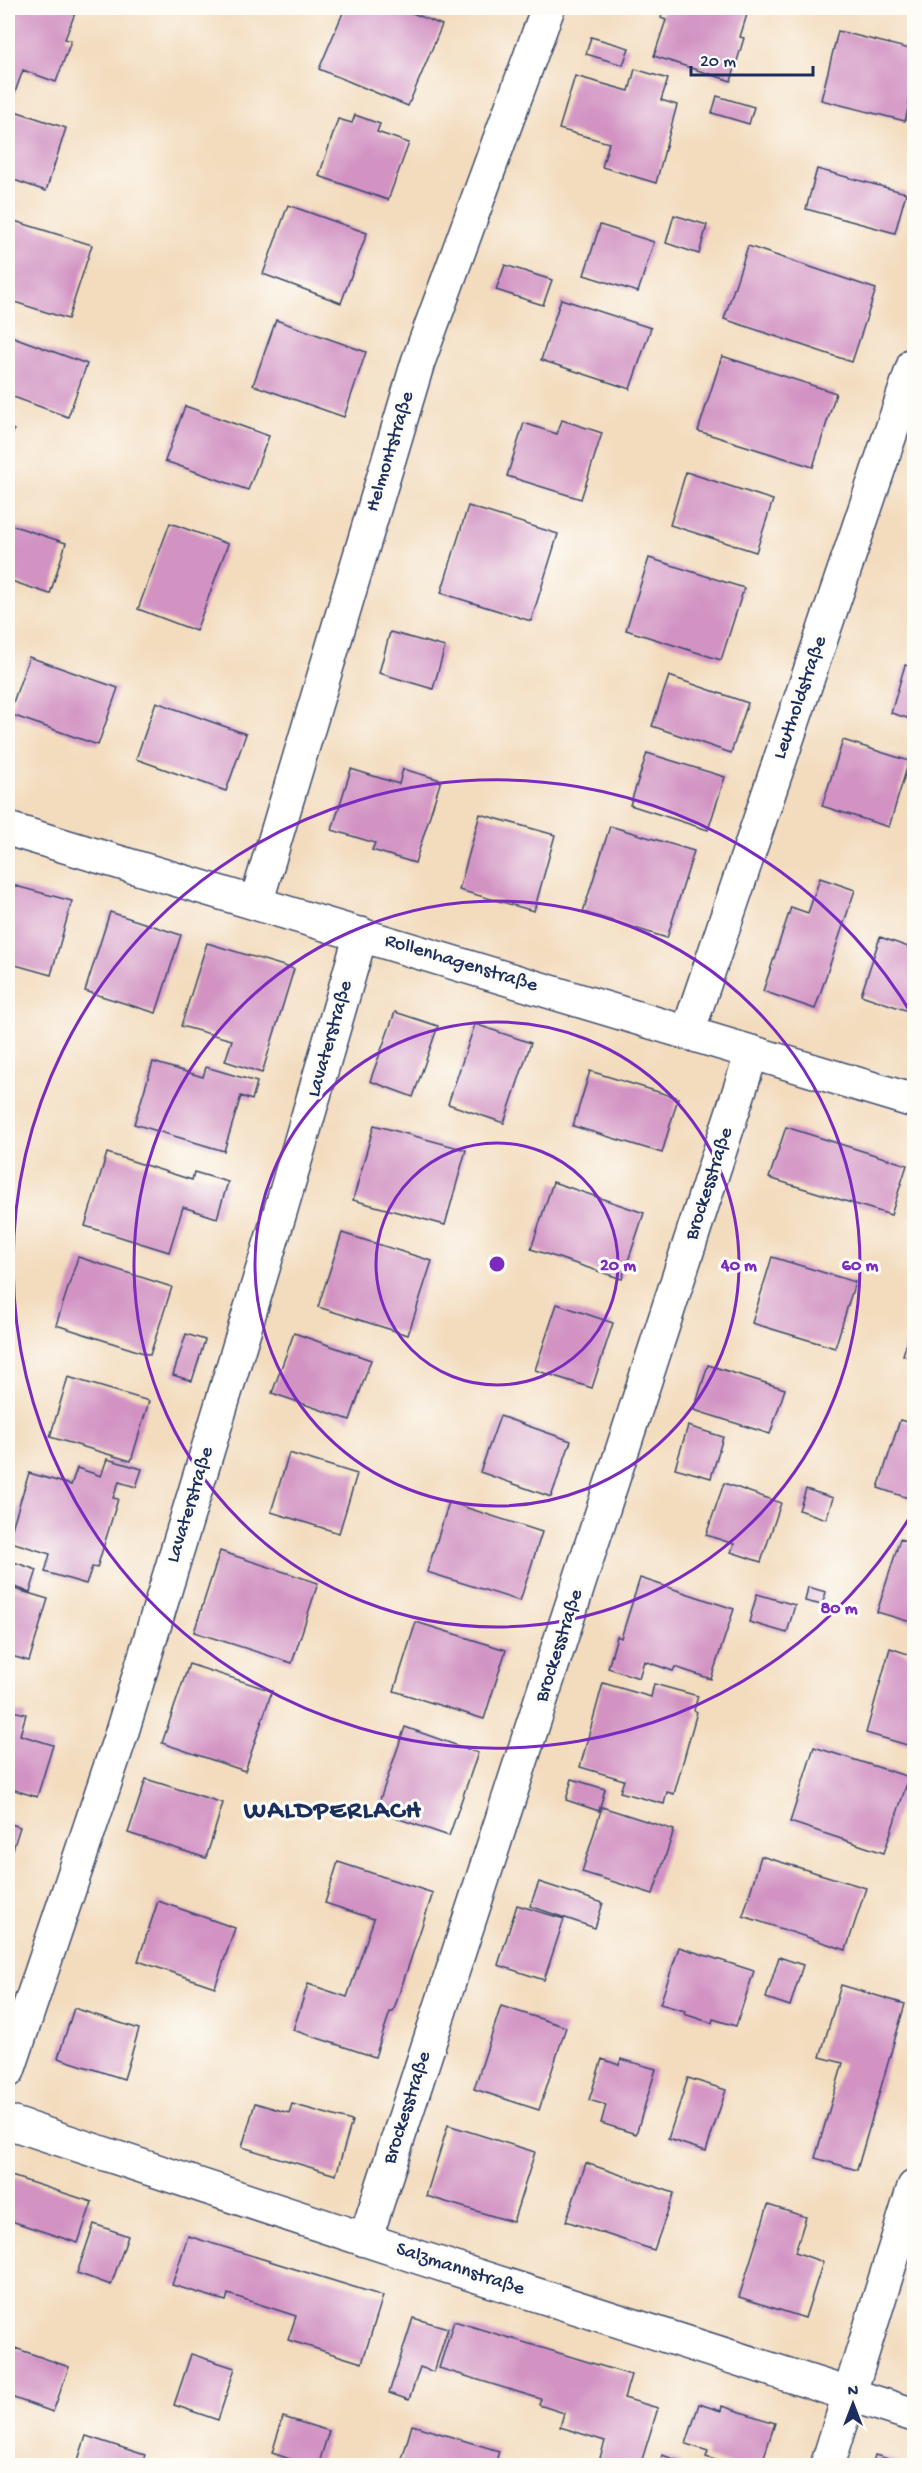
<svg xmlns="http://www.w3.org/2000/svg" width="922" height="2473" font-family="'Gochi Hand',sans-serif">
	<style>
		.building { fill: #d293c3 }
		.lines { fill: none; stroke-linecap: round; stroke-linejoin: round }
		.minor-casing { stroke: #3b496c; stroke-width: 36 }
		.minor { stroke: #fff; stroke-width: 33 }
		.ring { fill: none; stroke: #7b2cbf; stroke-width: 3 }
		.labels { text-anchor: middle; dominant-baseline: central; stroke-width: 6; stroke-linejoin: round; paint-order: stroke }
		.street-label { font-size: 20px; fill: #1b2f5e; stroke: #fdfcf7 }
		.district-label { font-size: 26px; font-weight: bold; letter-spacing: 1.5px; fill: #1b2f5e; stroke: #fdfcf7 }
		.centre { fill: #7b2cbf; stroke: #fdfcf7; stroke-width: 3 }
		.ring-label { font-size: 18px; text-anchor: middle; font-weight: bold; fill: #7b2cbf; stroke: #fdfcf7; stroke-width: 6; stroke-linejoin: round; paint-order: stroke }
	</style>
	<rect width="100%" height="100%" fill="#fdfcf7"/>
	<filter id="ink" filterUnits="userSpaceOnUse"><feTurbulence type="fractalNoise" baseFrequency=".0167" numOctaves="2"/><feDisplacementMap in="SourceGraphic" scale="12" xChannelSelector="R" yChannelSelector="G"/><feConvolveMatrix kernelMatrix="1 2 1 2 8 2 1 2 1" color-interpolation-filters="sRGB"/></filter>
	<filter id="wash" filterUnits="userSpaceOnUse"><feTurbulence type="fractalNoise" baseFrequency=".008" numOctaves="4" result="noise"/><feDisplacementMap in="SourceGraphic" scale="24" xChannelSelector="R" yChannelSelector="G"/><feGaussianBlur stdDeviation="1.35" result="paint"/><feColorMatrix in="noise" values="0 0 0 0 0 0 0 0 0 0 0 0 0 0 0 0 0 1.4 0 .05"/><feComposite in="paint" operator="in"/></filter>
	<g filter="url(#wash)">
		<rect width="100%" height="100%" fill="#f3dbbd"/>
		<g id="blocks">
			<path class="building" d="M8 8H77L65 39 71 41 56 82 23 70 9 109 66 128 46 191 8 178Z
				M345 8H400L442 25 408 106 319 69Z
				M664 8H749L740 37 744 38 731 81 654 56 666 20 661 18Z
				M838 31 914 50V83L905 121 821 100Z
				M591 37 629 48 623 65 586 54Z
				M635 69 668 79 661 100 677 105 656 183 602 167 609 143 559 129 575 76 629 91Z
				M717 96 754 107 749 124 712 113Z
				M355 115 380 124 377 132 409 143 388 200 319 176 338 119 352 123Z
				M817 169 906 193 895 233 806 209Z
				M288 205 367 233 341 303 263 274Z
				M674 215 707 225 699 254 666 243Z
				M8 219 92 245 68 319 8 300Z
				M600 225 654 242 638 292 584 275Z
				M748 246 876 289 852 362 724 319Z
				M505 265 552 280 543 305 496 290Z
				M561 299 651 328 630 389 541 360Z
				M276 320 366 352 344 417 253 385Z
				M8 335 87 364 68 417 8 395Z
				M722 356 836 393 813 467 698 431Z
				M185 406 269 436 248 490 165 461Z
				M562 420 602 433 581 499 507 476 524 423 557 434Z
				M8 427 14 430 8 446Z
				M686 472 773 500 756 552 670 525Z
				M468 506 558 534 531 621 441 593Z
				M170 523 228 544 196 631 138 609Z
				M8 524 66 543 50 594 8 580Z
				M649 558 744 588 721 660 626 630Z
				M390 632 445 647 433 689 379 673Z
				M29 657 118 688 98 745 9 714Z
				M905 665 914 668V720L891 713Z
				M669 676 748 703 731 753 652 726Z
				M156 702 246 734 226 791 136 759Z
				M843 740 909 761 889 827 822 806Z
				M647 753 725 777 708 830 630 805Z
				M351 769 399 784 403 769 441 780 415 863 372 850 375 843 332 830Z
				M480 814 555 835 534 911 459 890Z
				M610 826 694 851 667 938 583 912Z
				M820 878 855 890 815 1009 763 991 791 907 808 913Z
				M8 884 72 901 51 975 8 963Z
				M110 912 181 935 156 1013 85 991Z
				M880 937 914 949V1013L861 995Z
				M207 943 294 969 262 1073 225 1061 232 1040 181 1026Z
				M395 1012 438 1026 413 1097 370 1081Z
				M475 1024 531 1043 504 1123 448 1104Z
				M153 1062 203 1077 206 1067 257 1082 252 1100 241 1096 224 1151 134 1124Z
				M590 1071 678 1098 662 1153 573 1126Z
				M374 1125 466 1150 445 1225 353 1200Z
				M786 1127 907 1165 891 1215 769 1178Z
				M107 1153 192 1180 194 1172 228 1182 217 1218 183 1207 169 1252 85 1226Z
				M553 1182 644 1213 622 1279 531 1249Z
				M342 1233 432 1261 408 1335 318 1307Z
				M78 1257 172 1287 150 1355 56 1325Z
				M772 1257 855 1282 835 1348 752 1323Z
				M557 1304 613 1323 592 1388 535 1370Z
				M914 1319V1358L903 1355Z
				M294 1333 371 1360 350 1420 272 1393Z
				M186 1334 205 1340 192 1381 173 1375Z
				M708 1365 785 1389 770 1434 694 1410Z
				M68 1377 149 1401 131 1461 50 1437Z
				M500 1416 571 1441 551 1497 480 1472Z
				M900 1420 914 1424V1500L878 1488Z
				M688 1426 723 1437 711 1478 675 1468Z
				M289 1453 357 1474 339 1533 271 1512Z
				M107 1459 142 1469 136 1487 119 1482 113 1498 118 1499 97 1568 92 1567 86 1584 45 1572 50 1554 8 1541 29 1473 71 1485 77 1468 101 1476Z
				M724 1483 781 1503 761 1562 731 1552 734 1544 706 1535Z
				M806 1489 833 1498 826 1519 799 1510Z
				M449 1502 542 1532 520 1601 427 1572Z
				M900 1539 914 1544V1623L877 1612Z
				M220 1551 318 1583 292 1663 194 1632Z
				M8 1560 37 1570 30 1592 8 1585Z
				M640 1578 734 1609 711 1679 675 1667 673 1671 644 1661 639 1678 608 1668 617 1636 621 1638Z
				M8 1587 48 1599 29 1661 8 1655Z
				M808 1587 826 1592 822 1605 805 1601Z
				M757 1594 795 1605 787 1633 749 1622Z
				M416 1622 506 1650 484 1719 394 1691Z
				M890 1648 914 1656V1747L866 1733Z
				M189 1664 272 1691 245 1771 162 1743Z
				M603 1683 651 1697 654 1684 698 1696 694 1710 697 1712 674 1794 667 1792 664 1804 620 1792 624 1780 580 1767Z
				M8 1710 26 1714 20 1735 53 1745 37 1797 8 1788Z
				M405 1727 478 1753 449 1836 376 1811Z
				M814 1747 909 1777 884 1853 790 1822Z
				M146 1779 223 1803 206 1858 128 1833Z
				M572 1779 605 1789 599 1811 566 1800Z
				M602 1807 674 1830 653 1894 582 1872Z
				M8 1823 20 1827 8 1865Z
				M761 1856 866 1888 846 1950 743 1916Z
				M338 1862 433 1893 393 2012H390L375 2057 293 2030 308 1984 347 1997 374 1919 325 1903Z
				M539 1882 603 1903 595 1928 530 1906Z
				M158 1901 235 1928 215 1987 138 1961Z
				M517 1905 564 1919 544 1980 498 1965Z
				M679 1947 754 1971 736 2026 713 2019 712 2023 684 2014 685 2011 660 2004Z
				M779 1957 803 1965 790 2006 766 1998Z
				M841 1985 905 2004 857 2170 815 2158 843 2063 820 2057Z
				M501 2006 566 2027 539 2110 474 2089Z
				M74 2008 139 2029 124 2079 58 2058Z
				M602 2059 619 2065 621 2059 656 2069 636 2134 601 2123 606 2105 589 2100Z
				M688 2078 726 2090 706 2151 668 2139Z
				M255 2103 289 2113 292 2104 352 2121 336 2175 242 2147Z
				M448 2125 535 2152 513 2222 426 2196Z
				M586 2163 674 2193 654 2250 566 2221Z
				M8 2175 92 2202 78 2243 8 2220Z
				M768 2205 806 2217 795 2252 823 2262 805 2318 739 2297Z
				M94 2224 128 2236 111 2285 77 2273Z
				M188 2236 383 2296 362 2363 288 2340 296 2316 228 2294 226 2301 172 2285Z
				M413 2318 448 2328 434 2372 420 2367 409 2400 389 2393Z
				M454 2321 631 2375 624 2398 658 2408 640 2466H625L600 2458 605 2441 560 2427 564 2413 539 2405 541 2399 439 2368Z
				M914 2328V2342L910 2340Z
				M15 2348 69 2367 53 2412 8 2396V2371Z
				M191 2354 235 2368 218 2420 174 2405Z
				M699 2404 721 2411 722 2406 775 2423 761 2466H733L706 2457 708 2451 686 2444Z
				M283 2417 329 2431 318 2466H311L272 2453Z
				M412 2425 499 2451 495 2466H400Z
				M86 2436 145 2455 141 2466H76Z
				M662 2455 680 2461 679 2466H659Z
				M875 2455 909 2465V2466H872Z"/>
		</g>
	</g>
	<g filter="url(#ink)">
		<use href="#blocks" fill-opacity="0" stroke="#3b496c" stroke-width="1.5"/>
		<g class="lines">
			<g class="minor-casing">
				<path id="minor" d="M8 829 914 1101
					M256 903 418 362 548 8
					M688 1032 914 364
					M8 2071 121 1735 281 1209 361 934
					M8 2122 421 2258 914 2415
					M365 2240 752 1052
					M827 2466 914 2187"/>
			</g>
			<use href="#minor" class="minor"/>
		</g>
	</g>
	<g class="ring">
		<circle cx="497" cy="1264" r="121"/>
		<circle cx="497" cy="1264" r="242"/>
		<circle cx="497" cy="1264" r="363"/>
		<path d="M914 1510A484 484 0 1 1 914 1018"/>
	</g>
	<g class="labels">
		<g class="street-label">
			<text transform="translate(391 452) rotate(-73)">Helmontstraße</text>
			<text transform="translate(801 698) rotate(-71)">Leutholdstraße</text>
			<text transform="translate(461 964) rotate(17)">Rollenhagenstraße</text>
			<text transform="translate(331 1039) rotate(-74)">Lavaterstraße</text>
			<text transform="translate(710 1184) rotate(-72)">Brockesstraße</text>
			<text transform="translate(191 1505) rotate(-73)">Lavaterstraße</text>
			<text transform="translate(560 1646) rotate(-72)">Brockesstraße</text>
			<text transform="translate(408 2108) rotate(-72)">Brockesstraße</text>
			<text transform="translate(460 2270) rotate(18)">Salzmannstraße</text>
		</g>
		<g class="district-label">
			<text x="333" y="1812">WALDPERLACH</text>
		</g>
	</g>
	<circle cx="497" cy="1264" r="9" class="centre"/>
	<g class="ring-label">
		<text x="618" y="1270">20 m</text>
		<text x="739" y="1270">40 m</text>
		<text x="860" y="1270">60 m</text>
		<text x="839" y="1613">80 m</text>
	</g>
	<rect width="922" height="2473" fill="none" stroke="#fdfcf7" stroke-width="30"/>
	<g transform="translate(853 2404)" stroke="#fdfcf7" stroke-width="4.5" paint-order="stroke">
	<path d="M0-4.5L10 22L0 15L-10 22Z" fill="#1b2f5e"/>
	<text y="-9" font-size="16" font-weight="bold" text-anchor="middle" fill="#1b2f5e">N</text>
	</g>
	<path d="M691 66v9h122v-9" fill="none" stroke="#1b2f5e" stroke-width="3"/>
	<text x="700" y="66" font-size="18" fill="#1b2f5e" stroke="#fdfcf7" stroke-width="4.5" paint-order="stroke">20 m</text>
</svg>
